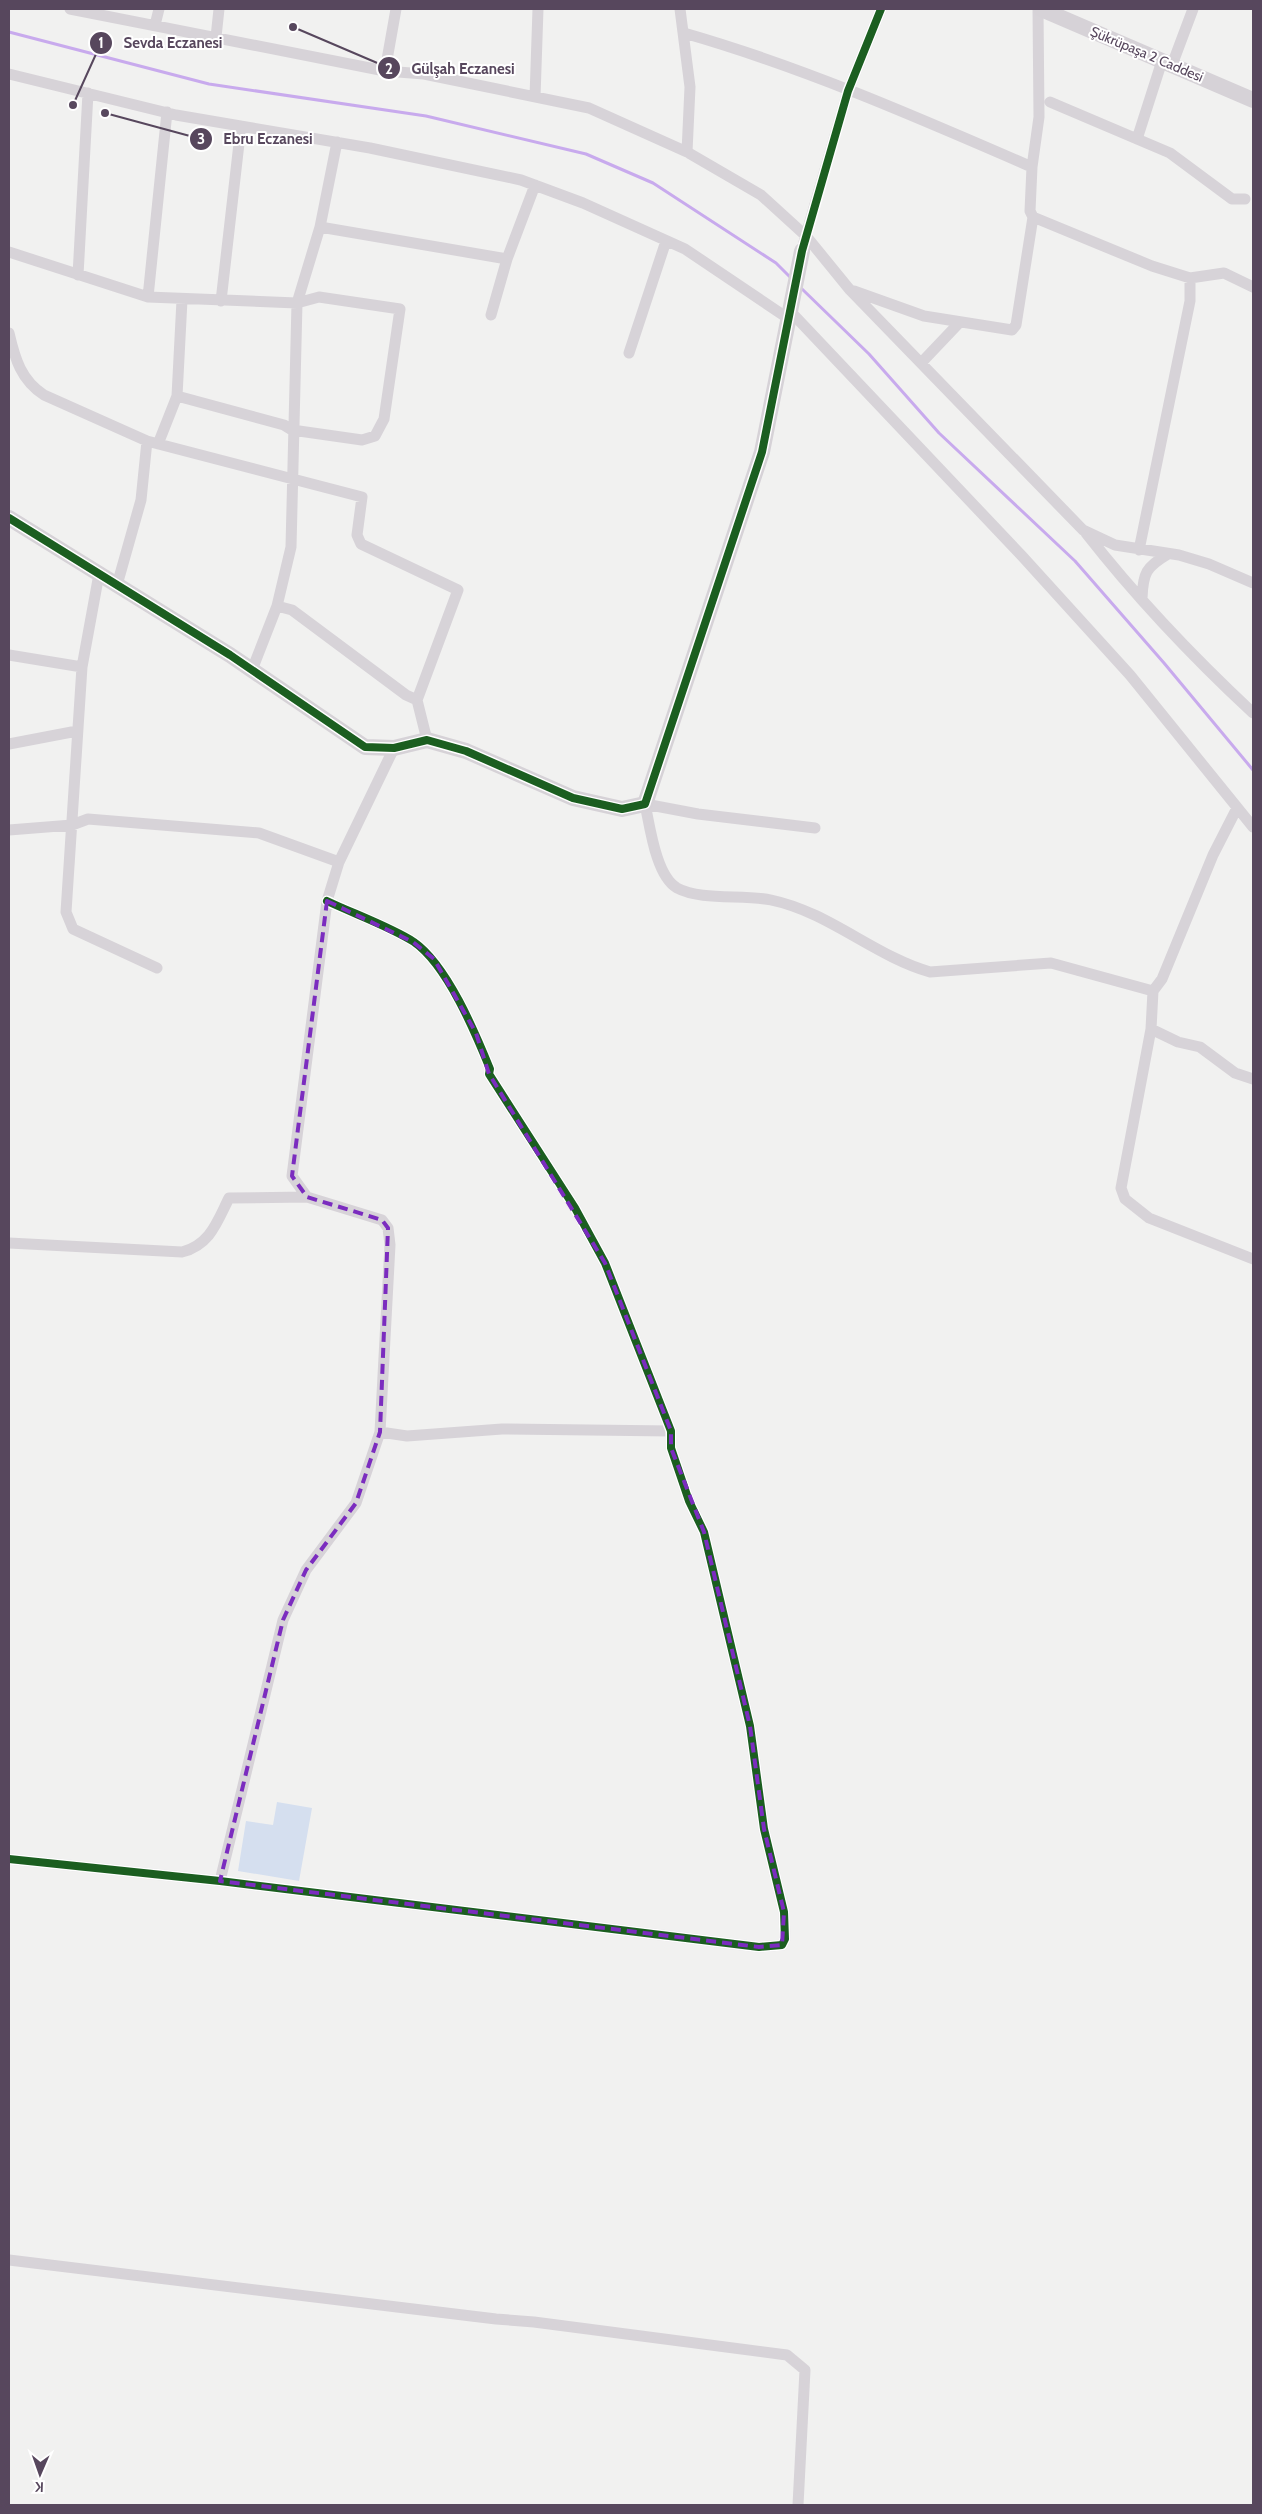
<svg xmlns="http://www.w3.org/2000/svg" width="1262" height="2514" font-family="Cabin,sans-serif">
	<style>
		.grass { fill: #d5dfef }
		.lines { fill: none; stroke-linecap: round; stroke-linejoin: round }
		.stream { stroke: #c8aaed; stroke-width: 3 }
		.street { stroke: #d7d3d8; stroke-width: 11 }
		.secondary { stroke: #d6d2d7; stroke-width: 16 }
		.cycleway-casing { stroke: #fff; stroke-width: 11 }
		.cycleway { stroke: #1b5e20; stroke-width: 8 }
		.marked { fill: none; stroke: #7b2cbf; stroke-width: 4; stroke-dasharray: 10 6; stroke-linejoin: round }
		.labels { text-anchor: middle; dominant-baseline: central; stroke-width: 4; stroke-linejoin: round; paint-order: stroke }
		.street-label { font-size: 14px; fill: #57475d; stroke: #fff }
		.leader { fill: none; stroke: #57475d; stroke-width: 2 }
		.callout-dot { fill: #57475d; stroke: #fff; stroke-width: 2 }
		.mark-label { font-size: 15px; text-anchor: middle; font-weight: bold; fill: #fff }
		.callout-label { font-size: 15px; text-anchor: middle; font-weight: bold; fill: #57475d; stroke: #fff; stroke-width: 4; stroke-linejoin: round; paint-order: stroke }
	</style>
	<rect width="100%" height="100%" fill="#f1f1f0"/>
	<path class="grass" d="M277 1802 312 1808 299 1881 238 1871 246 1821 273 1825Z"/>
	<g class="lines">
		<path class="stream" d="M9 32 209 84 426 116 586 154 653 183 776 263 791 278
			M801 288 869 354 939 433 1075 561 1164 663 1253 770"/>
		<path class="street" d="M70 9 385 71 424 74 589 108 687 152 761 195 806 236 850 290 1083 530 1115 545 1179 555 1209 564 1253 583
			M680 9 690 87 687 152
			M155 25 159 9
			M684 33C803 67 919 118 1032 167
			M216 37 219 9
			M1172 65 1193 9
			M385 71 396 9
			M9 74 176 115 370 148 521 180 583 203 685 249 789 319
			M535 97 538 9
			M1050 102 1170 153 1232 199H1245
			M1137 139 1162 61
			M1033 217 1030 211 1032 167 1039 117 1038 9
			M320 227 507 259
			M804 242 848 91 881 9
			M9 252 148 297 297 303 319 297 400 309 384 419 375 436 362 440 292 430 284 425 177 396 182 300
			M78 275 88 93
			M854 291 924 316 1012 330 1016 325 1033 217 1152 266 1190 278 1224 273 1253 287
			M148 297 167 112
			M221 301 241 126
			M790 311 1022 556 1130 675 1253 827
			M491 315 507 259 535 185
			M9 333C15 359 21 380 44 395L147 441 362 497 357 535 361 544 458 590 417 700 427 740
			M629 353 666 241
			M922 362 960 322
			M158 444 177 396
			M1086 533C1136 597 1194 658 1253 713
			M1139 550 1190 301V278
			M99 574 82 667 66 912 73 929 157 968
			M117 585 141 500 147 441
			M1142 598C1143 573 1146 567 1168 554
			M277 606 292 610 406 695 417 700
			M9 655 82 667
			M252 670 277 606 291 547 297 303 320 227 337 142
			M9 744 77 731
			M1237 808 1213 855 1162 979 1153 991 1151 1029 1121 1188 1125 1199 1149 1218 1253 1259
			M815 828 698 814 645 804C650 827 656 876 677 888 701 901 744 894 771 900 829 912 874 956 930 972L1051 963 1153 991
			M9 830 72 825 88 819 259 833 339 862
			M1151 1029 1178 1042 1200 1047 1235 1073 1253 1079
			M307 1197 292 1176 327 901 339 862 394 748
			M9 1243 182 1252C210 1245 217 1222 229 1198L307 1197 382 1220 388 1228 390 1245 380 1432 356 1503 306 1570 283 1620 220 1881
			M380 1432 407 1436 502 1429 671 1431
			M9 1859 220 1881 759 1947 782 1945 785 1939 784 1912 764 1829 750 1726 704 1532 689 1501 671 1448V1431L605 1263 575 1208 489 1074 490 1069C475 1032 447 965 414 942 391 927 352 913 327 901
			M9 2260 496 2319 534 2322 787 2355 805 2370 798 2505"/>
		<path class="secondary" d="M1041 9 1253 100
			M9 518 230 655 365 747 394 748 427 740 466 751 573 798 622 809 645 804 762 452 802 251"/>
		<g class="cycleway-casing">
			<path id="cycleway" d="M9 518 230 655 365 747 394 748 427 740 466 751 573 798 622 809 645 804 762 452 802 251 848 91 881 9
				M9 1859 220 1881 759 1947 782 1945 785 1939 784 1912 764 1829 750 1726 704 1532 689 1501 671 1448V1431L605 1263 575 1208 489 1074 490 1069C475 1032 447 965 414 942 391 927 352 913 327 901"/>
		</g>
		<use href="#cycleway" class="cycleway"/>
	</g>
	<path class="marked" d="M327 901 413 942 434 959 476 1033 489 1074 605 1263 671 1431V1448L704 1532 750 1726 764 1829 784 1912 782 1945 759 1947 220 1881 283 1620 306 1570 356 1503 380 1432 388 1228 382 1220 307 1197 292 1176Z"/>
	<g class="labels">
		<g class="street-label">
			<text transform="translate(1147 54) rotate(23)">Şükrüpaşa 2 Caddesi</text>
		</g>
	</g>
	<path class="leader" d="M73 105L101 43M293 27L389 68M105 113L201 139"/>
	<g class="callout-dot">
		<circle cx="73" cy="105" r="5"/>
		<circle cx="293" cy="27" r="5"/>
		<circle cx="105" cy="113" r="5"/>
		<circle cx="101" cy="43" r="12"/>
		<circle cx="389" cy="68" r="12"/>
		<circle cx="201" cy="139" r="12"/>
	</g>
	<g class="mark-label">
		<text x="101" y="48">1</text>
		<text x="389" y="74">2</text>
		<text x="201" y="144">3</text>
	</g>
	<g class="callout-label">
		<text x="173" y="48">Sevda Eczanesi</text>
		<text x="463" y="74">Gülşah Eczanesi</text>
		<text x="268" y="144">Ebru Eczanesi</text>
	</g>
	<rect width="1262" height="2514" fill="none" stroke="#57475d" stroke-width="20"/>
	<g transform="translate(40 2474) rotate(182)" stroke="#ffffff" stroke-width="4" paint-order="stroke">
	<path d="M0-4L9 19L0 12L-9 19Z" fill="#57475d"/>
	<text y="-8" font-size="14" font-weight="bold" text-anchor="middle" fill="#57475d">K</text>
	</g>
</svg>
